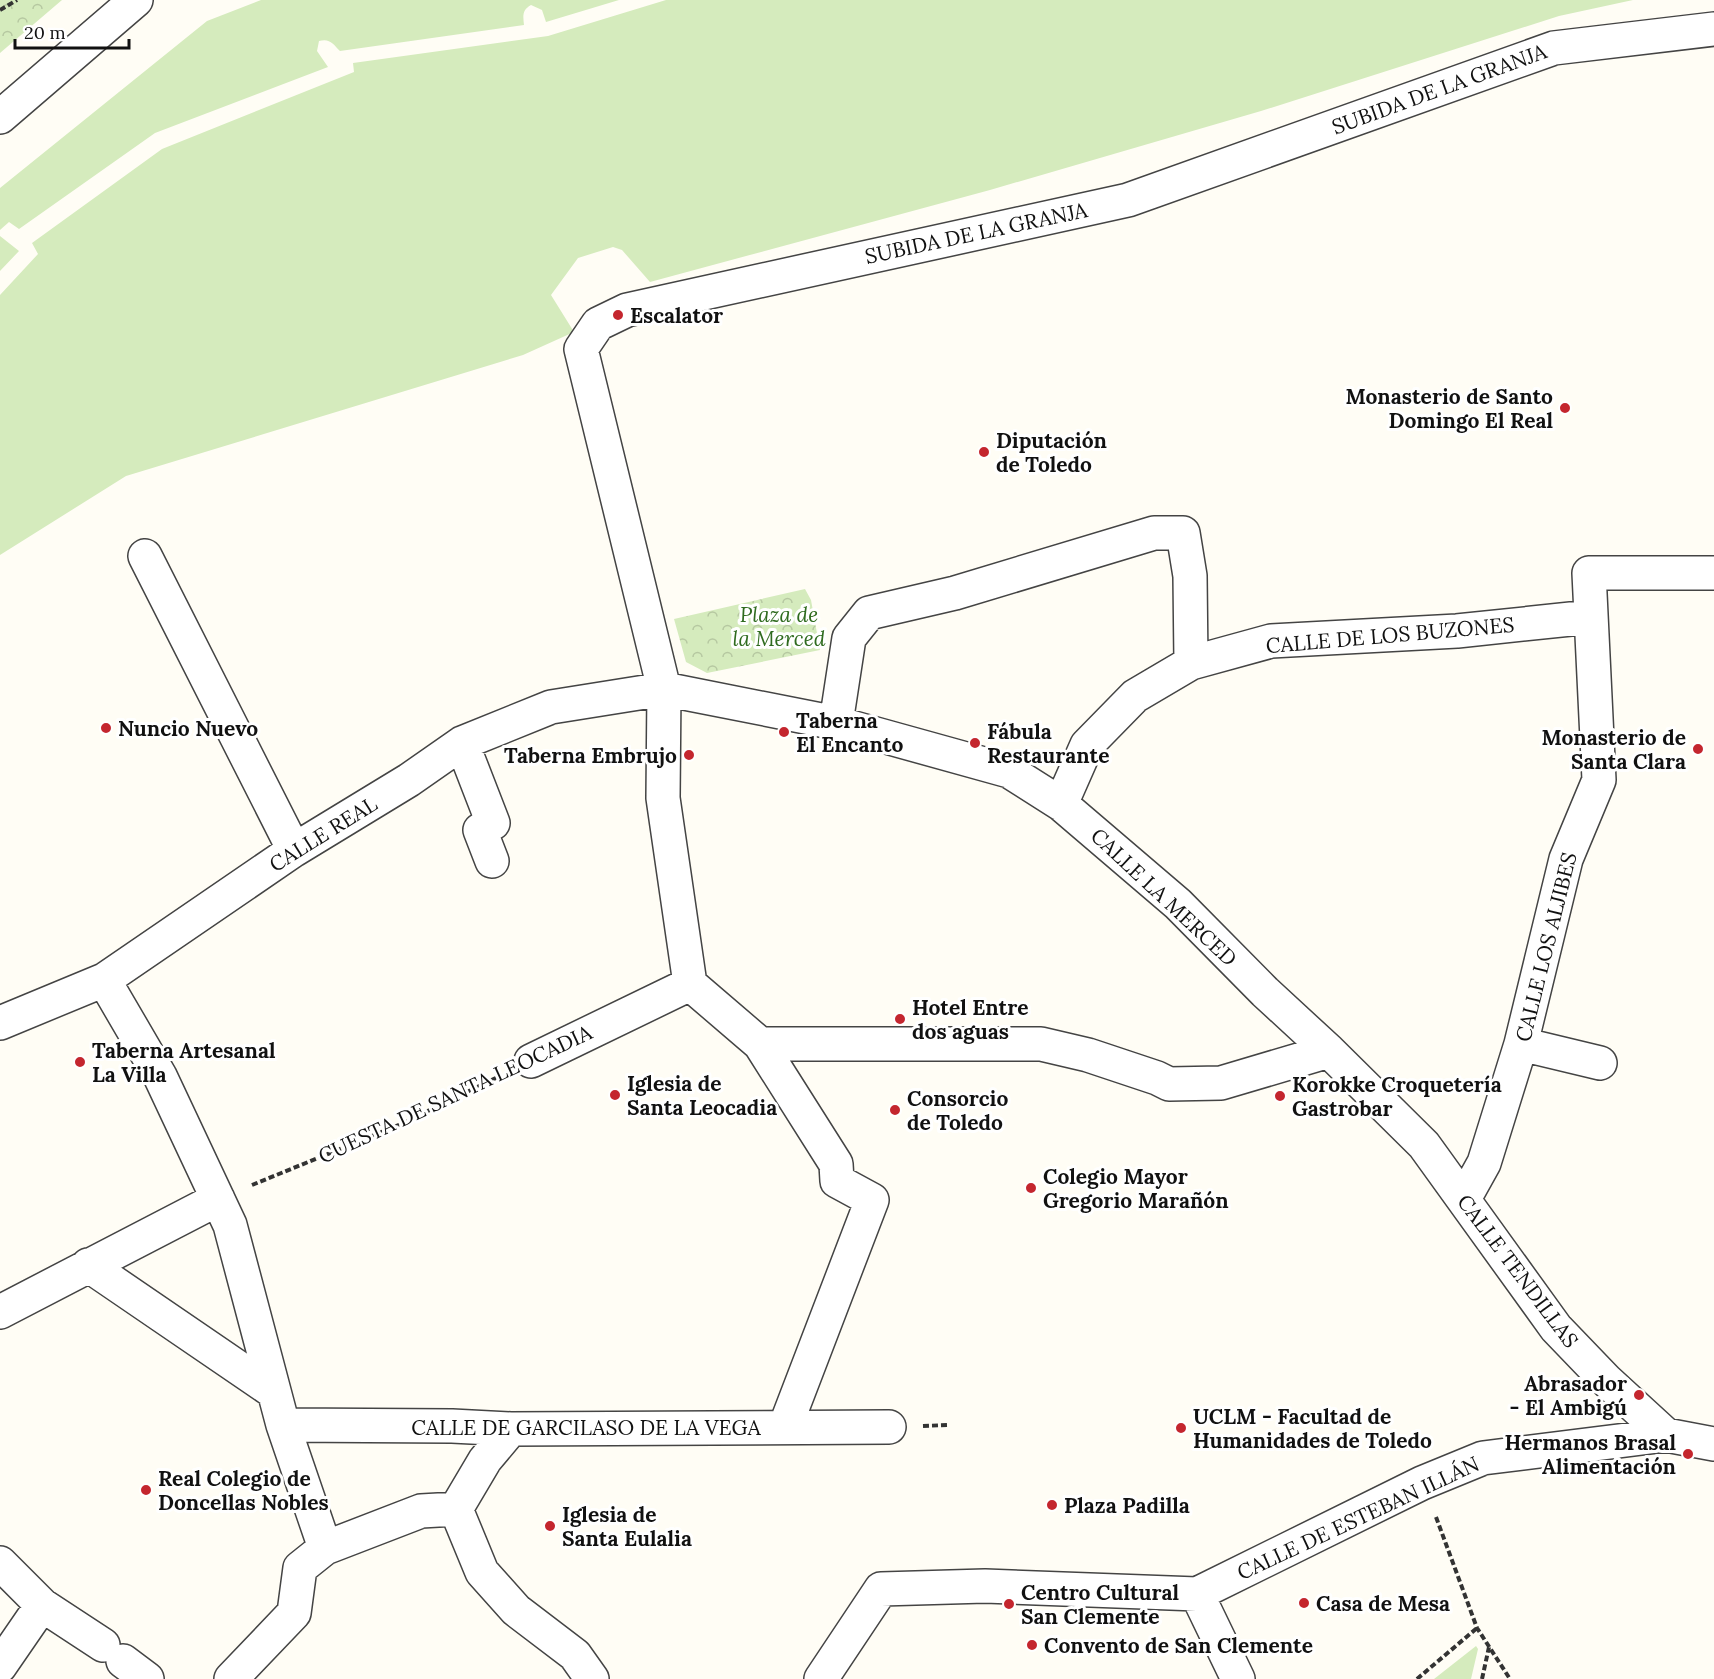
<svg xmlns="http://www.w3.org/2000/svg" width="1714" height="1679" font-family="Lora,serif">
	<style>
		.grass { fill: #d5ebbd }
		.park { fill: url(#park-crowns) }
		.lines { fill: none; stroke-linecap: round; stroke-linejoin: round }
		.minor-casing { stroke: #444; stroke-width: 36 }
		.path { stroke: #333; stroke-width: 4; stroke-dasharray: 6 3; stroke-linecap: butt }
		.minor { stroke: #fff; stroke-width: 33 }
		.poi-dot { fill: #c4262e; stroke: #fff; stroke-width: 2 }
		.labels { text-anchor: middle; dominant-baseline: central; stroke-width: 6; stroke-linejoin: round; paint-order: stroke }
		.street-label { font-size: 21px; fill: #111; stroke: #fff }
		.poi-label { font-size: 21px; font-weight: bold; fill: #111; stroke: #fff; text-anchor: start }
		.park-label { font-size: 21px; font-style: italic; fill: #2f6b1f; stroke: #fff }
	</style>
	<defs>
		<pattern id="park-crowns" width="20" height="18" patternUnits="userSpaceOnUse" patternTransform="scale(1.5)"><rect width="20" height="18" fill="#d5ebbd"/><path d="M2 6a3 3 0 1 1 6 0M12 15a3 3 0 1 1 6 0" fill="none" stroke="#b6c8a1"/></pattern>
	</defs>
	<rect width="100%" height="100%" fill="#fffdf5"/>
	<path class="grass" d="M261 0H619L546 22 542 10 531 5C522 10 523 16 524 25L340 51C333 44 330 38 319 41L317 51 328 67 155 133 19 229 9 222 0 230V188L207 21Z
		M666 0H1633L1559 16 1261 111 990 190 650 282 622 250 613 247 578 258 551 295 574 332 523 355 126 476 0 555V295L38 254 32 243 162 149 354 72 353 63 548 36Z
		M0 236 19 251 0 271Z
		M1476 1646 1478 1649 1471 1679H1434Z"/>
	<path class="park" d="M0 0H62L0 53Z
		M805 589 811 600 820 650 707 673 686 662 674 619Z"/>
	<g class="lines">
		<g class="minor-casing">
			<path id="minor" d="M0 117 136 0
				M145 556 294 850
				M836 723 849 638 869 613 955 593 1154 533H1183L1190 576 1191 663
				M462 743 493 823 480 830 492 861
				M1061 804 1087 745 1135 696 1191 663 1271 641 1457 631 1590 617
				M104 980 160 1076 230 1225 283 1425 325 1548
				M0 1023 104 980 294 850 409 780 462 743 551 707 664 689 836 723 1009 771 1061 804 1178 904 1265 992 1329 1051 1424 1145 1556 1328 1606 1380 1666 1435 1714 1444
				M760 1044H1041L1088 1055 1157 1078 1169 1084 1221 1083 1329 1051
				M1521 1044 1600 1063
				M531 1061 690 984
				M1464 1199 1484 1163 1521 1044 1566 859 1599 780 1589 573H1714
				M88 1265 274 1392
				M0 1312 218 1199
				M283 1425 452 1426 511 1429 889 1427
				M785 1427 872 1200 837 1181 836 1164 760 1044 690 984 663 798 664 689 581 349 598 324 627 310 1128 200 1554 48 1714 29
				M456 1509 482 1572 516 1610 575 1655 592 1679
				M456 1509 485 1460 511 1429
				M0 1563 42 1605 103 1645
				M1197 1594 1238 1679
				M123 1661 147 1679
				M0 1666 42 1605
				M231 1679 294 1613 300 1568 325 1548 421 1511 456 1509
				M821 1679 881 1589 985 1586 1197 1594 1422 1483 1483 1458 1666 1435"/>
		</g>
		<path class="path" d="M0 10 17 0
			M252 1185 401 1124 500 1076
			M923 1426 947 1425
			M1436 1517 1477 1628 1510 1679
			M1417 1679 1477 1628
			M1482 1679 1489 1647"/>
		<use href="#minor" class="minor"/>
	</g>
	<g class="poi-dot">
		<circle cx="618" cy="315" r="6"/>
		<circle cx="1565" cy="408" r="6"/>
		<circle cx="984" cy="452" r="6"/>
		<circle cx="106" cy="728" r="6"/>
		<circle cx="784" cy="732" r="6"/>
		<circle cx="975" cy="743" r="6"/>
		<circle cx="1698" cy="749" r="6"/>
		<circle cx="689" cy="755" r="6"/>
		<circle cx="900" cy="1019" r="6"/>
		<circle cx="80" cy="1062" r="6"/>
		<circle cx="615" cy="1095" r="6"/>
		<circle cx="1280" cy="1096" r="6"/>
		<circle cx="895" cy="1110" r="6"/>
		<circle cx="1031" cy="1188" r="6"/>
		<circle cx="1639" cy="1395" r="6"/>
		<circle cx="1181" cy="1428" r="6"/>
		<circle cx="1688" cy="1454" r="6"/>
		<circle cx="146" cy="1490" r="6"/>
		<circle cx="1052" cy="1505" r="6"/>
		<circle cx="550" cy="1526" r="6"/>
		<circle cx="1304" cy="1603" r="6"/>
		<circle cx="1009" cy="1604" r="6"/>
		<circle cx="1032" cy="1645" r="6"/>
	</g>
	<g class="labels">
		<g class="street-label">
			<text transform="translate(1439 89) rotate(-20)">SUBIDA DE LA GRANJA</text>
			<text transform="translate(976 233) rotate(-12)">SUBIDA DE LA GRANJA</text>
			<text transform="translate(1390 635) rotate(-5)">CALLE DE LOS BUZONES</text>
			<text transform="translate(323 834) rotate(-32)">CALLE REAL</text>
			<text transform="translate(1164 897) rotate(43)">CALLE LA MERCED</text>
			<text transform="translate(1546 947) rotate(-76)">CALLE LOS ALJIBES</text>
			<text transform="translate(455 1094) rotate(-25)">CUESTA DE SANTA LEOCADIA</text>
			<text transform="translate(1518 1271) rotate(53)">CALLE TENDILLAS</text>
			<text x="586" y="1427">CALLE DE GARCILASO DE LA VEGA</text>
			<text transform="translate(1358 1518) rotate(-25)">CALLE DE ESTEBAN ILLÁN</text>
		</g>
		<g class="poi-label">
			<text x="630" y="315">Escalator</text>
			<text x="1553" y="396" text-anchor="end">Monasterio de Santo<tspan x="1553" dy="24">Domingo El Real</tspan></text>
			<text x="996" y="440">Diputación<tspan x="996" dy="24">de Toledo</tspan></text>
			<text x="796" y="720">Taberna<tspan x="796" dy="24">El Encanto</tspan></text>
			<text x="118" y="728">Nuncio Nuevo</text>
			<text x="987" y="731">Fábula<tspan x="987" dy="24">Restaurante</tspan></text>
			<text x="1686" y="737" text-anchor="end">Monasterio de<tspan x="1686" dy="24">Santa Clara</tspan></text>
			<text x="677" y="755" text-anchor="end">Taberna Embrujo</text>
			<text x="912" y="1007">Hotel Entre<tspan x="912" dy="24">dos aguas</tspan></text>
			<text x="92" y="1050">Taberna Artesanal<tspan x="92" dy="24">La Villa</tspan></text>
			<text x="627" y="1083">Iglesia de<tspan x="627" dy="24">Santa Leocadia</tspan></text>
			<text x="1292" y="1084">Korokke Croquetería<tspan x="1292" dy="24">Gastrobar</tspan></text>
			<text x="907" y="1098">Consorcio<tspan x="907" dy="24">de Toledo</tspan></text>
			<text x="1043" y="1176">Colegio Mayor<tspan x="1043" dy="24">Gregorio Marañón</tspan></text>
			<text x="1627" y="1383" text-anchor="end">Abrasador<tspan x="1627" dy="24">- El Ambigú</tspan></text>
			<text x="1193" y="1416">UCLM - Facultad de<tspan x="1193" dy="24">Humanidades de Toledo</tspan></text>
			<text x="1676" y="1442" text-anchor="end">Hermanos Brasal<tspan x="1676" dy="24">Alimentación</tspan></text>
			<text x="158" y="1478">Real Colegio de<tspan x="158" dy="24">Doncellas Nobles</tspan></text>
			<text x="1064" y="1505">Plaza Padilla</text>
			<text x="562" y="1514">Iglesia de<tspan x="562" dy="24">Santa Eulalia</tspan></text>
			<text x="1021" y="1592">Centro Cultural<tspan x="1021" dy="24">San Clemente</tspan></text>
			<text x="1316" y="1603">Casa de Mesa</text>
			<text x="1044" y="1645">Convento de San Clemente</text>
		</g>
		<g class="park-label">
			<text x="779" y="614">Plaza de<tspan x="779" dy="24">la Merced</tspan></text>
		</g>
	</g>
	<path d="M15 39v9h114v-9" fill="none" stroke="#111111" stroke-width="3"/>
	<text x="24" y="39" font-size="18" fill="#111111" stroke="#ffffff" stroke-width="4.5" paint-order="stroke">20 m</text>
</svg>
